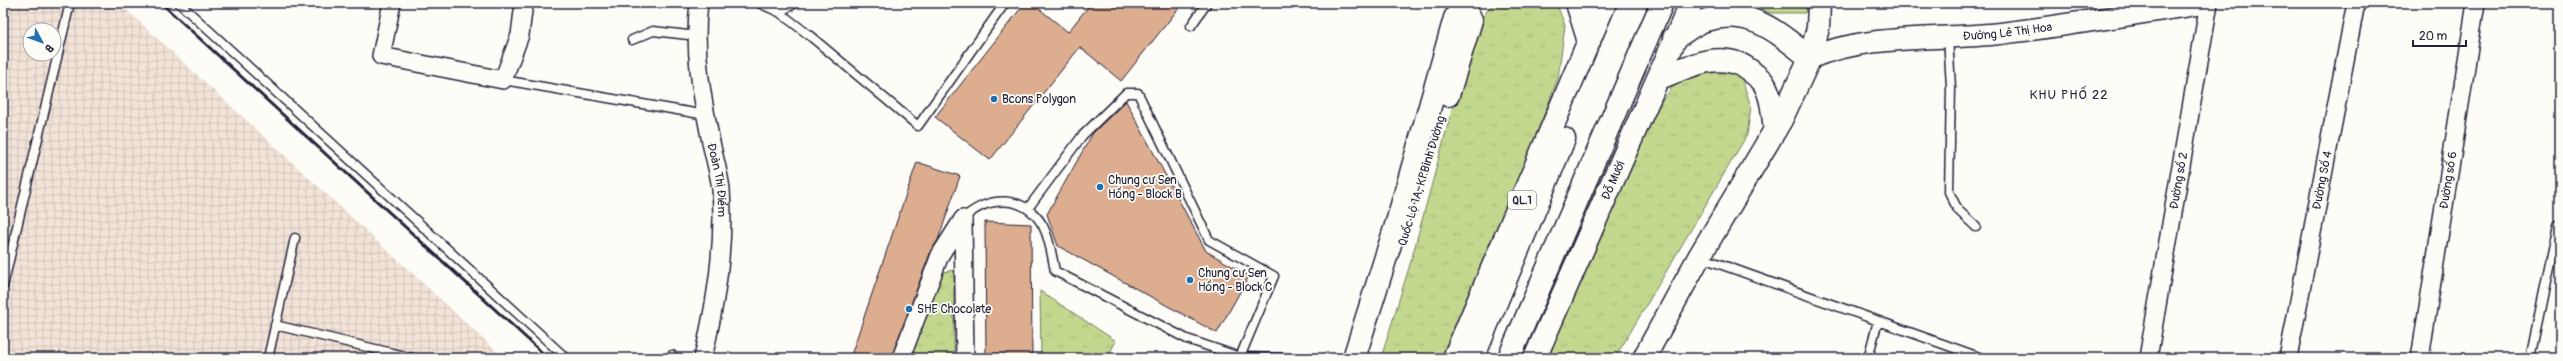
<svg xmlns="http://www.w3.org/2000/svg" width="2563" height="361" font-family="Pangolin,sans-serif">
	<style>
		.industrial { fill: url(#industrial-grid); fill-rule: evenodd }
		.grass { fill: url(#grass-tufts); stroke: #727d64 }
		.building { fill: #ddad8f; stroke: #22223b }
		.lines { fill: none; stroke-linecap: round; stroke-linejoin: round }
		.service-casing { stroke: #22223b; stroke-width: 11 }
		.minor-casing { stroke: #22223b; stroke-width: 20 }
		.tertiary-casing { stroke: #22223b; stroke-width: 24 }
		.trunk-casing { stroke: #22223b; stroke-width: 25 }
		.service { stroke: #fdfcf7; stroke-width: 8 }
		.minor { stroke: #fdfcf7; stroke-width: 17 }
		.tertiary { stroke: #fdfcf7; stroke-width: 21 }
		.trunk { stroke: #fdfcf7; stroke-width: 22 }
		.rail { stroke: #22223b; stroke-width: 3 }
		.poi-dot { fill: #1f6fb2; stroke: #fdfcf7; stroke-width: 1.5 }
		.labels { text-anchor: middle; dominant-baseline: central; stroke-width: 3.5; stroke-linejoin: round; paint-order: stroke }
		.shield { fill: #fdfcf7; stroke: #646373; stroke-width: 1 }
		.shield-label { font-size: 11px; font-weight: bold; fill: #22223b }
		.street-label { font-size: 12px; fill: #22223b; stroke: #fdfcf7 }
		.poi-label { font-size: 12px; fill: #22223b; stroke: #fdfcf7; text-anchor: start }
		.neighbourhood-label { font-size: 13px; letter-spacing: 1px; fill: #22223b; stroke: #fdfcf7 }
	</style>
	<defs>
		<pattern id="industrial-grid" width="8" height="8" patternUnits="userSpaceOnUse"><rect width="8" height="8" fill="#f3e4d8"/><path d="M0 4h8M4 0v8" fill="none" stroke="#d0c3ba"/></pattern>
		<pattern id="grass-tufts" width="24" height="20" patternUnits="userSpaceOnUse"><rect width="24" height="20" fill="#c3d88e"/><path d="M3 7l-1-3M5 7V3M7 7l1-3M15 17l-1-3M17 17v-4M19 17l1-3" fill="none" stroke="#a7b97b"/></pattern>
	</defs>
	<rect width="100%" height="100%" fill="#fdfcf7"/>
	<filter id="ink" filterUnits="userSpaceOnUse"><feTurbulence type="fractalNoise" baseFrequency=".025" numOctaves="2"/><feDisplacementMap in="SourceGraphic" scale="8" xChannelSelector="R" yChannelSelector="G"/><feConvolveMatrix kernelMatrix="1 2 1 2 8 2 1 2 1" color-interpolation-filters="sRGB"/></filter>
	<g filter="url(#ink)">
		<path class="industrial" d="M3 3H119L504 358H3ZM30 30H54V54H30Z"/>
		<path class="grass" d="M1493 3H1556L1565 25 1558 78 1528 157 1444 358H1381L1411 261 1474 28Z
			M1746 3H1807L1805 13H1770Z
			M1712 62 1741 77 1751 106 1747 135 1615 358H1544L1640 142 1662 100 1682 76Z
			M954 270V358H910L937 280 944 272Z
			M1040 291 1116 341 1107 358H1041Z"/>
		<path class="building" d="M1025 3H1032L1068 32 1091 3H1183L1121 81 1080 47 990 160 935 117Z
			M1126 101 1206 251 1249 276 1217 333 1058 246 1047 214 1093 133Z
			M917 162 960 176 938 240 931 251 891 358H850Z
			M985 222 1031 224 1032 358H986Z"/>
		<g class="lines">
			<g class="service-casing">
				<path id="service" d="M179 3 566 358
					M759 3 779 12 809 35 918 126 1005 3
					M779 12 796 3
					M1191 26 1207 3
					M1948 38 1951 87 1949 192 1958 210 1976 227
					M632 40 653 31 697 36
					M503 80 706 115
					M1029 207 1082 136 1126 93H1138L1209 240 1274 276 1240 357
					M963 219C987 195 1025 194 1043 226 1050 239 1052 257 1055 271L1187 339 1240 357 1288 358
					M1700 257 1982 358
					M3 286 70 3
					M275 325 413 358
					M672 355 675 358
					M268 358 295 238
					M1868 358 1878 321
					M2530 358 2558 225"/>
			</g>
			<g class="minor-casing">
				<g id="minor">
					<path d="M392 3 381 56 503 80 520 35 524 3"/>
					<path id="s1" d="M699 3C693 49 702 97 711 142 714 157 719 173 721 189 725 247 716 302 703 358"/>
					<path d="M963 219 965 358"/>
					<path d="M901 358 940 255 963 219"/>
					<path id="s2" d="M2148 358 2209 3"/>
					<path id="s3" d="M2288 358 2356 3"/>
					<path id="s4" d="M2420 358 2476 3"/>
				</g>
			</g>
			<g class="tertiary-casing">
				<g id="tertiary">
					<path id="s5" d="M1810 58C1867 34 1934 40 1995 34 2066 26 2136 13 2206 3"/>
				</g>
			</g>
			<g class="trunk-casing">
				<g id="trunk">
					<path d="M1577 3 1589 42"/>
					<path d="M1674 38C1684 33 1695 23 1706 20 1751 7 1777 32 1810 58"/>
					<path d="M1660 78C1689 66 1724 48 1752 72 1755 75 1761 79 1763 82 1772 95 1773 115 1775 130"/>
					<path d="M1448 95 1471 20 1464 5"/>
					<path d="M1354 358 1398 219 1455 18 1465 3"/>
					<path d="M1454 358 1605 3"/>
					<path d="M1473 358 1564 139"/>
					<path d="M1509 358 1662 3"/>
					<path id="s6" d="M1535 358 1691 3"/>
					<path d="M1644 358 1699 257 1781 120 1810 58 1818 28 1819 3"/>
				</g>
			</g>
			<use href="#service" class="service"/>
			<use href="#minor" class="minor"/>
			<use href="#tertiary" class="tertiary"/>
			<use href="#trunk" class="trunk"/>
			<path class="rail" d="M161 3 548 358"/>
		</g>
	</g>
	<g class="poi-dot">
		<circle cx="994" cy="99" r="4"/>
		<circle cx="1100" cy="187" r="4"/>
		<circle cx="1190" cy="280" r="4"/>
		<circle cx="909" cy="309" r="4"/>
	</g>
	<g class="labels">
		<rect class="shield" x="1508" y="191" width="28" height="18" rx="3"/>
		<g class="shield-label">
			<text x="1522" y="200">QL.1</text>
		</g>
		<g class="street-label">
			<text stroke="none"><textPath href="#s5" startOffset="200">Đường Lê Thị Hoa</textPath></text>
			<text stroke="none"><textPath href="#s2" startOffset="180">Đường số 2</textPath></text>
			<text stroke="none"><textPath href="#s3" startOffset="181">Đường Số 4</textPath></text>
			<text stroke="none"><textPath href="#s4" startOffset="180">Đường số 6</textPath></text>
			<text stroke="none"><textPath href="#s1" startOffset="179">Đoàn Thị Điểm</textPath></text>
			<text transform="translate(1422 181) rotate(-73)">Quốc Lộ 1A, KP.Bình Đường</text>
			<text stroke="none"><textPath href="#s6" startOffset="194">Đỗ Mười</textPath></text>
		</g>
		<g class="poi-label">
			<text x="1002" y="99">Bcons Polygon</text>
			<text x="1108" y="180">Chung cư Sen<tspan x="1108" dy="14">Hồng - Block B</tspan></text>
			<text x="1198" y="273">Chung cư Sen<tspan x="1198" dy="14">Hồng - Block C</tspan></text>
			<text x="917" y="309">SHE Chocolate</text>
		</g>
		<g class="neighbourhood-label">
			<text x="2069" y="95">KHU PHỐ 22</text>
		</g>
	</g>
	<rect width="2563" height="361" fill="none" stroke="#fdfcf7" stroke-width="16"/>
	<rect x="8" y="8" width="2547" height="345" fill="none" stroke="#22223b" stroke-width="1.5" filter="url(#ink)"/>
	<g transform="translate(42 42) rotate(131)"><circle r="19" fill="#fdfcf7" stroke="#a5a5ac"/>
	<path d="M0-3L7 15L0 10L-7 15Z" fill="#1f6fb2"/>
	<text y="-6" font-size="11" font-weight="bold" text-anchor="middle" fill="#22223b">B</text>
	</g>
	<path d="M2413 40v6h53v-6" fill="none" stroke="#22223b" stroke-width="2"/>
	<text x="2419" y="40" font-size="12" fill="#22223b" stroke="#fdfcf7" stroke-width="3" paint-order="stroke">20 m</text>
</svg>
